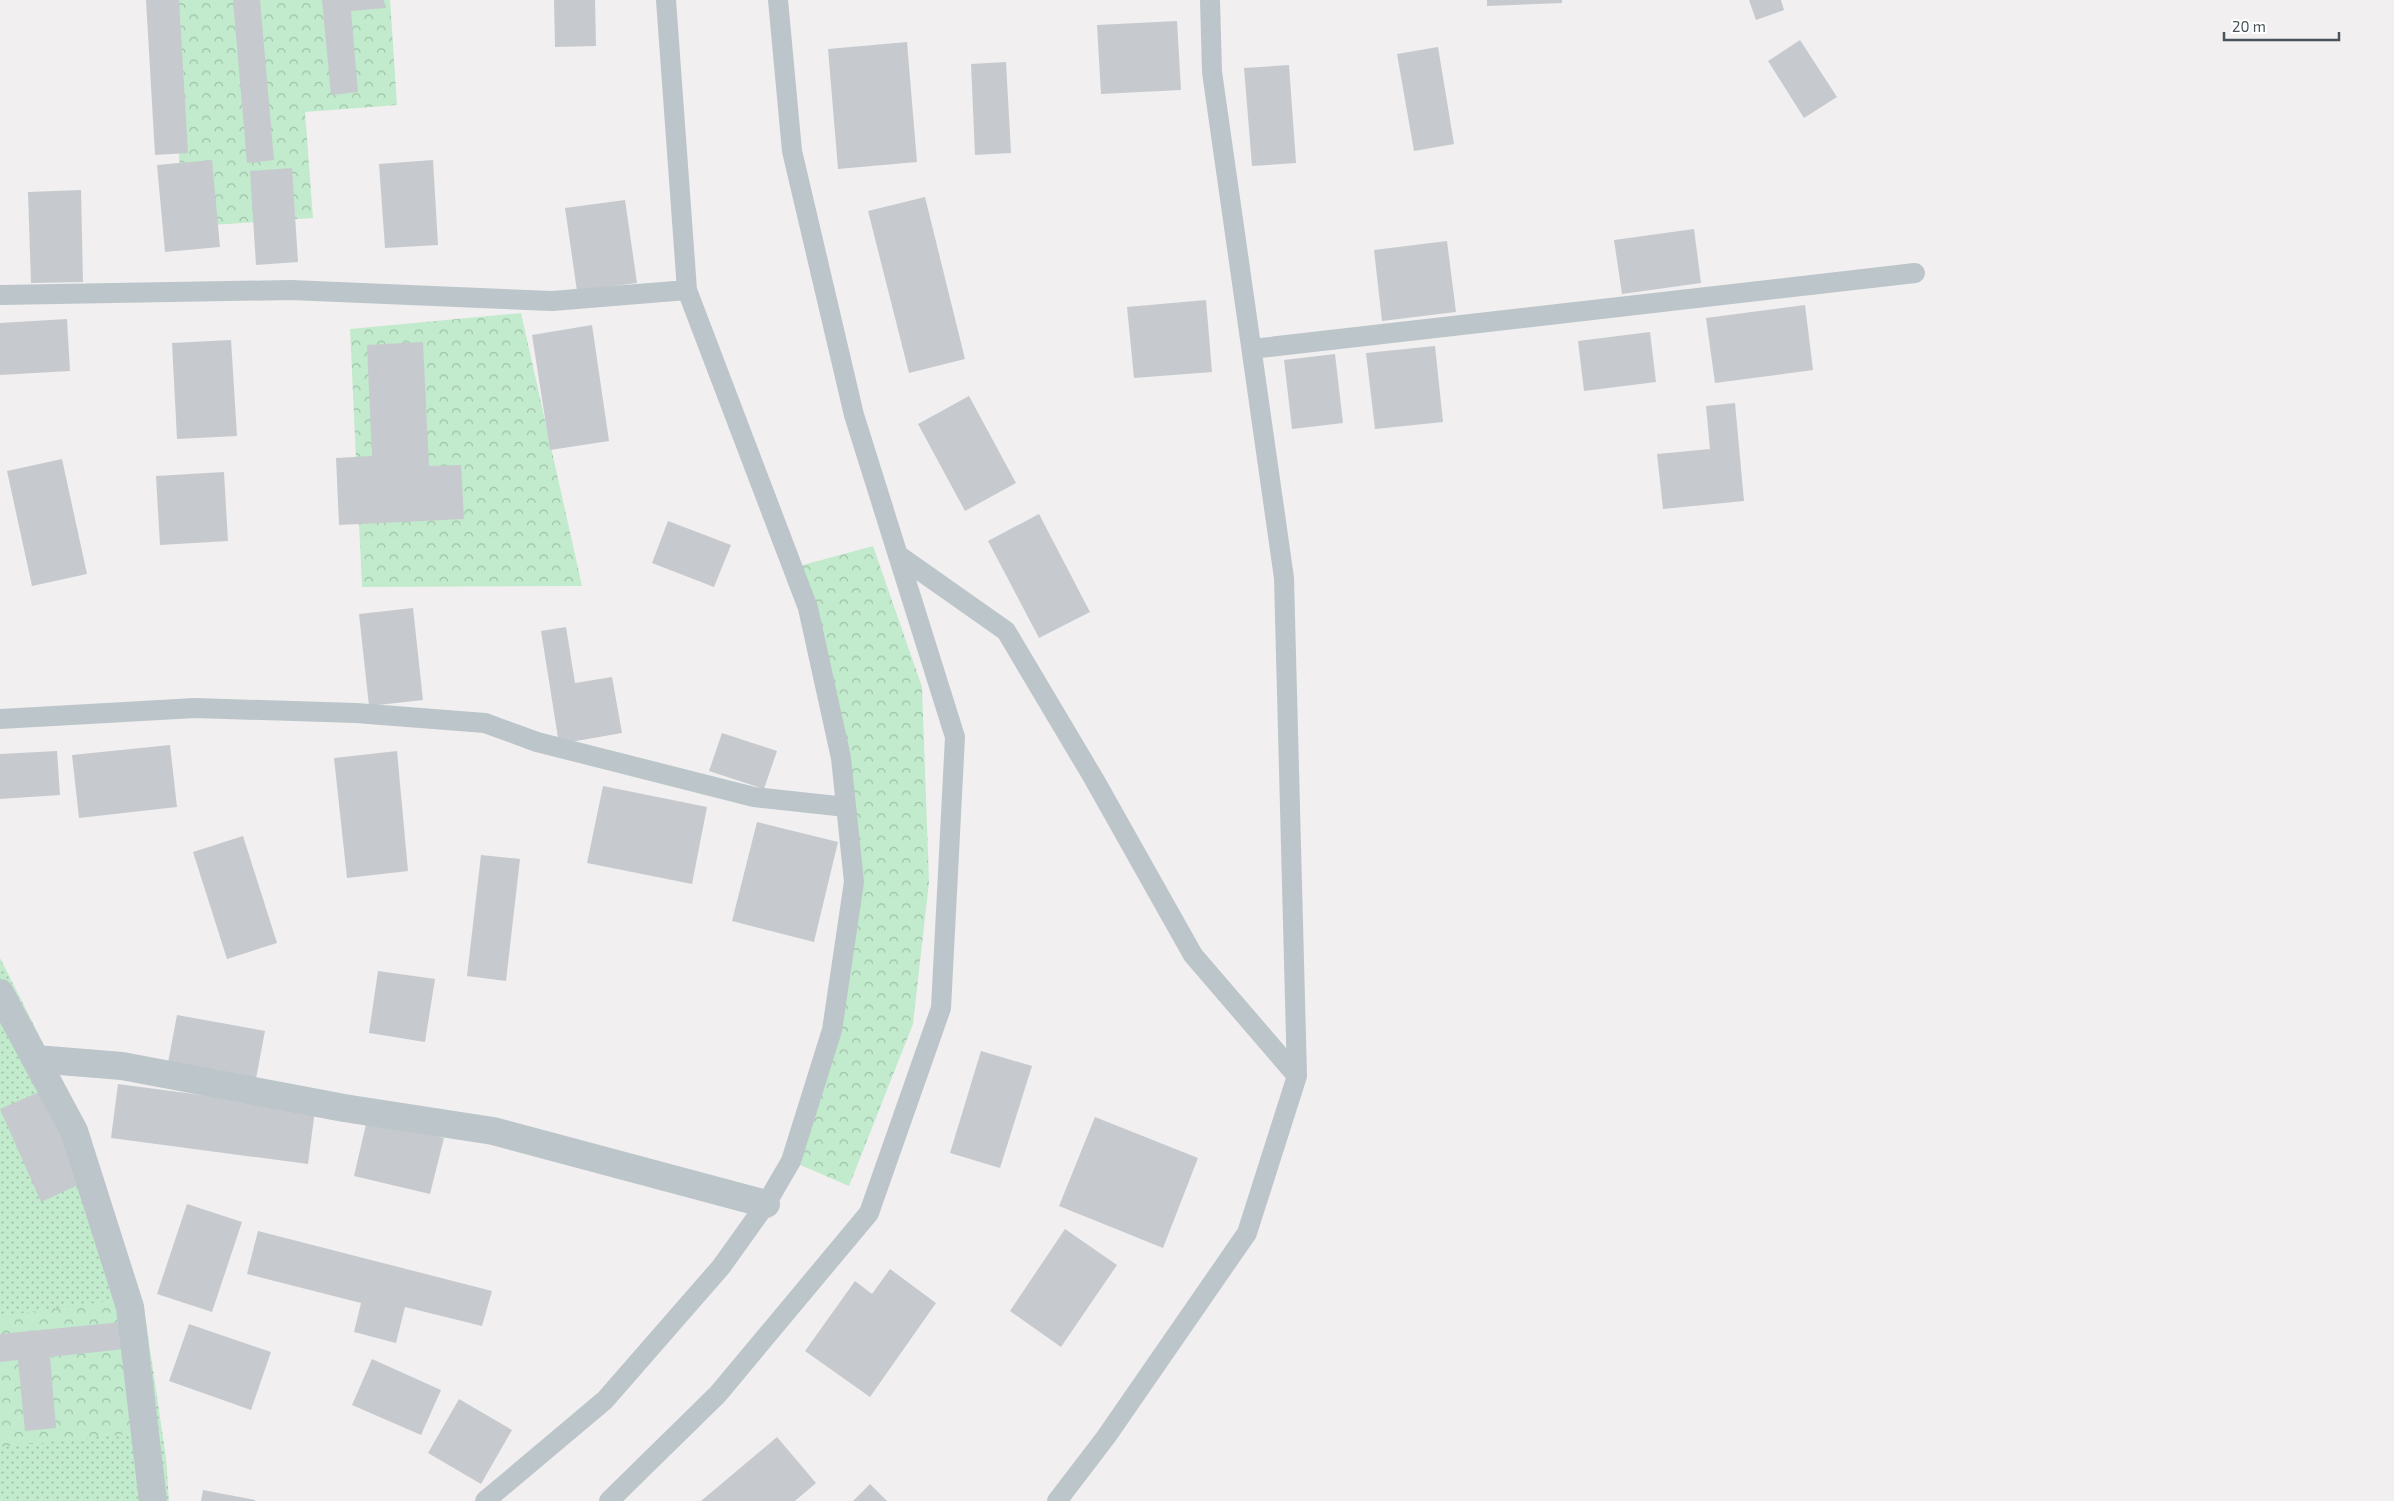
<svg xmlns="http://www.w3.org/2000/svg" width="2394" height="1501" font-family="'Exo 2',sans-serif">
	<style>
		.grass { fill: url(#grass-dots) }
		.forest { fill: url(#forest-crowns) }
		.building { fill: #c6cace }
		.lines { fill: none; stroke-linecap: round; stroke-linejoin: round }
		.lane { stroke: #bcc5ca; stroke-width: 20 }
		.street { stroke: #bcc5ca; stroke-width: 28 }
	</style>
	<defs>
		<pattern id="grass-dots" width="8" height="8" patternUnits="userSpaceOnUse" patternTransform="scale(1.25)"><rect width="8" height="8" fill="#c2eacc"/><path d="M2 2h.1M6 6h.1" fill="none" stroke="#a0c0a9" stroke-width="1.8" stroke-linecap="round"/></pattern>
		<pattern id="forest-crowns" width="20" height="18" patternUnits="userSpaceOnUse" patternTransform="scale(1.25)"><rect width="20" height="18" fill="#c2eacc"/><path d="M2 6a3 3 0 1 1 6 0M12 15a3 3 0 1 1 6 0" fill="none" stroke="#a0c0a9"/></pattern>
	</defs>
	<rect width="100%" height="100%" fill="#f1efef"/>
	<path class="grass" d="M0 958 88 1132 144 1308 166 1458 169 1501H0Z"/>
	<path class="forest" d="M168 0H390L397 105 305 112 313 218 184 227Z
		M521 313 582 586 362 587 350 329Z
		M873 546 922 687 929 882 913 1024 849 1186 791 1161 832 1030 854 882 841 758 792 568Z
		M126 1299 147 1432 0 1447V1316Z"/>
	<path class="building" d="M146 0H179L188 153 155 155Z
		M233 0H260L274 160 247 163Z
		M322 0H384L385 8 351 11 358 92 331 95Z
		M554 0H595L596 46 555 47Z
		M1487 0H1562V3L1487 6Z
		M1749 0H1781L1784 10 1756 20Z
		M1177 21 1181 90 1101 94 1097 25Z
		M1800 40 1837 97 1804 118 1768 61Z
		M907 42 917 162 838 169 828 49Z
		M1438 47 1454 144 1414 151 1397 54Z
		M1006 62 1011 153 975 155 971 64Z
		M1289 65 1296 163 1252 166 1244 68Z
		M212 160 220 247 165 252 157 165Z
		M433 160 438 245 385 248 379 164Z
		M292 168 298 262 256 265 250 171Z
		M81 190 83 282 31 283 28 192Z
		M925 197 965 359 909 373 868 211Z
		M625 200 637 283 577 291 565 208Z
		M1694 229 1701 283 1622 294 1614 240Z
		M1447 241 1456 312 1382 321 1374 250Z
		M1206 300 1212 372 1134 378 1127 307Z
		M1805 305 1813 370 1715 383 1706 318Z
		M67 319 70 371 0 375V323Z
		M592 325 609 441 550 450 532 335Z
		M1650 332 1656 382 1584 391 1578 341Z
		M231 340 237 436 177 439 172 343Z
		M423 342 429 466 461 465 464 519 339 525 336 458 372 456 367 345Z
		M1435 346 1443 422 1375 429 1366 353Z
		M1335 354 1343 423 1292 429 1284 360Z
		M969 396 1016 483 965 511 918 424Z
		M1735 403 1744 501 1663 509 1657 454 1710 449 1706 406Z
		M62 459 87 574 32 586 7 471Z
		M224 472 228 541 160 545 156 476Z
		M1039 514 1090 612 1039 638 988 541Z
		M668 521 731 545 714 587 652 563Z
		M413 608 423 700 369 706 359 614Z
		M566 627 575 683 612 677 622 733 559 744 541 631Z
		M722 733 777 751 764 789 709 771Z
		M170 745 177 807 79 818 72 755Z
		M57 751 60 795 0 799V754Z
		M397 751 408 871 347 878 334 758Z
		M603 786 707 807 692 884 587 863Z
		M757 822 838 842 814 942 732 921Z
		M243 836 277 943 227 959 193 852Z
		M481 855 520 859 506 981 467 976Z
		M378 971 435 979 425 1042 369 1033Z
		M177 1015 265 1031 255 1084 167 1068Z
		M981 1051 1032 1066 1000 1168 950 1153Z
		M118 1084 315 1110 308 1164 111 1138Z
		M46 1089 87 1181 41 1202 0 1109Z
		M1095 1117 1198 1158 1163 1248 1059 1206Z
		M367 1120 444 1138 430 1194 354 1176Z
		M187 1204 242 1222 212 1312 157 1294Z
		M1065 1229 1117 1265 1061 1347 1010 1311Z
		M258 1231 492 1291 482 1326 405 1307 396 1343 354 1332 361 1303 247 1274Z
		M890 1269 936 1303 870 1397 805 1351 855 1281 872 1294Z
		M132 1321 134 1348 50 1357 56 1428 25 1431 18 1360 0 1362V1334Z
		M189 1324 271 1352 251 1410 169 1381Z
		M372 1359 441 1390 421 1435 352 1405Z
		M459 1399 512 1430 481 1484 428 1453Z
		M777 1437 816 1483 795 1501H701Z
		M870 1484 887 1501H853Z
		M203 1490 255 1500V1501H201Z"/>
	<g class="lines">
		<path class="lane" d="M0 295 291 290 552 301 687 290
			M1252 349 1915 273
			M898 555 1006 631 1094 779 1193 955 1297 1076
			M0 719 195 708 356 713 485 723 537 742 754 797 846 807
			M485 1501 605 1400 721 1267 766 1204 791 1161 832 1030 854 882 841 758 808 608 687 290 666 0
			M609 1501 718 1394 869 1213 941 1008 955 737 854 415 792 151 778 0
			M1057 1501 1106 1437 1247 1233 1297 1076 1284 578 1212 72 1210 0"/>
		<path class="street" d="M0 993 74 1131 130 1307 153 1501
			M36 1059 122 1066 344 1108 493 1131 766 1204"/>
	</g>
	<path d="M2224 32v8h115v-8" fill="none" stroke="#49545a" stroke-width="2.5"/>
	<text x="2232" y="32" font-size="15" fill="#49545a" stroke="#ffffff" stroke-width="4" paint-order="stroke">20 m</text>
</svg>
